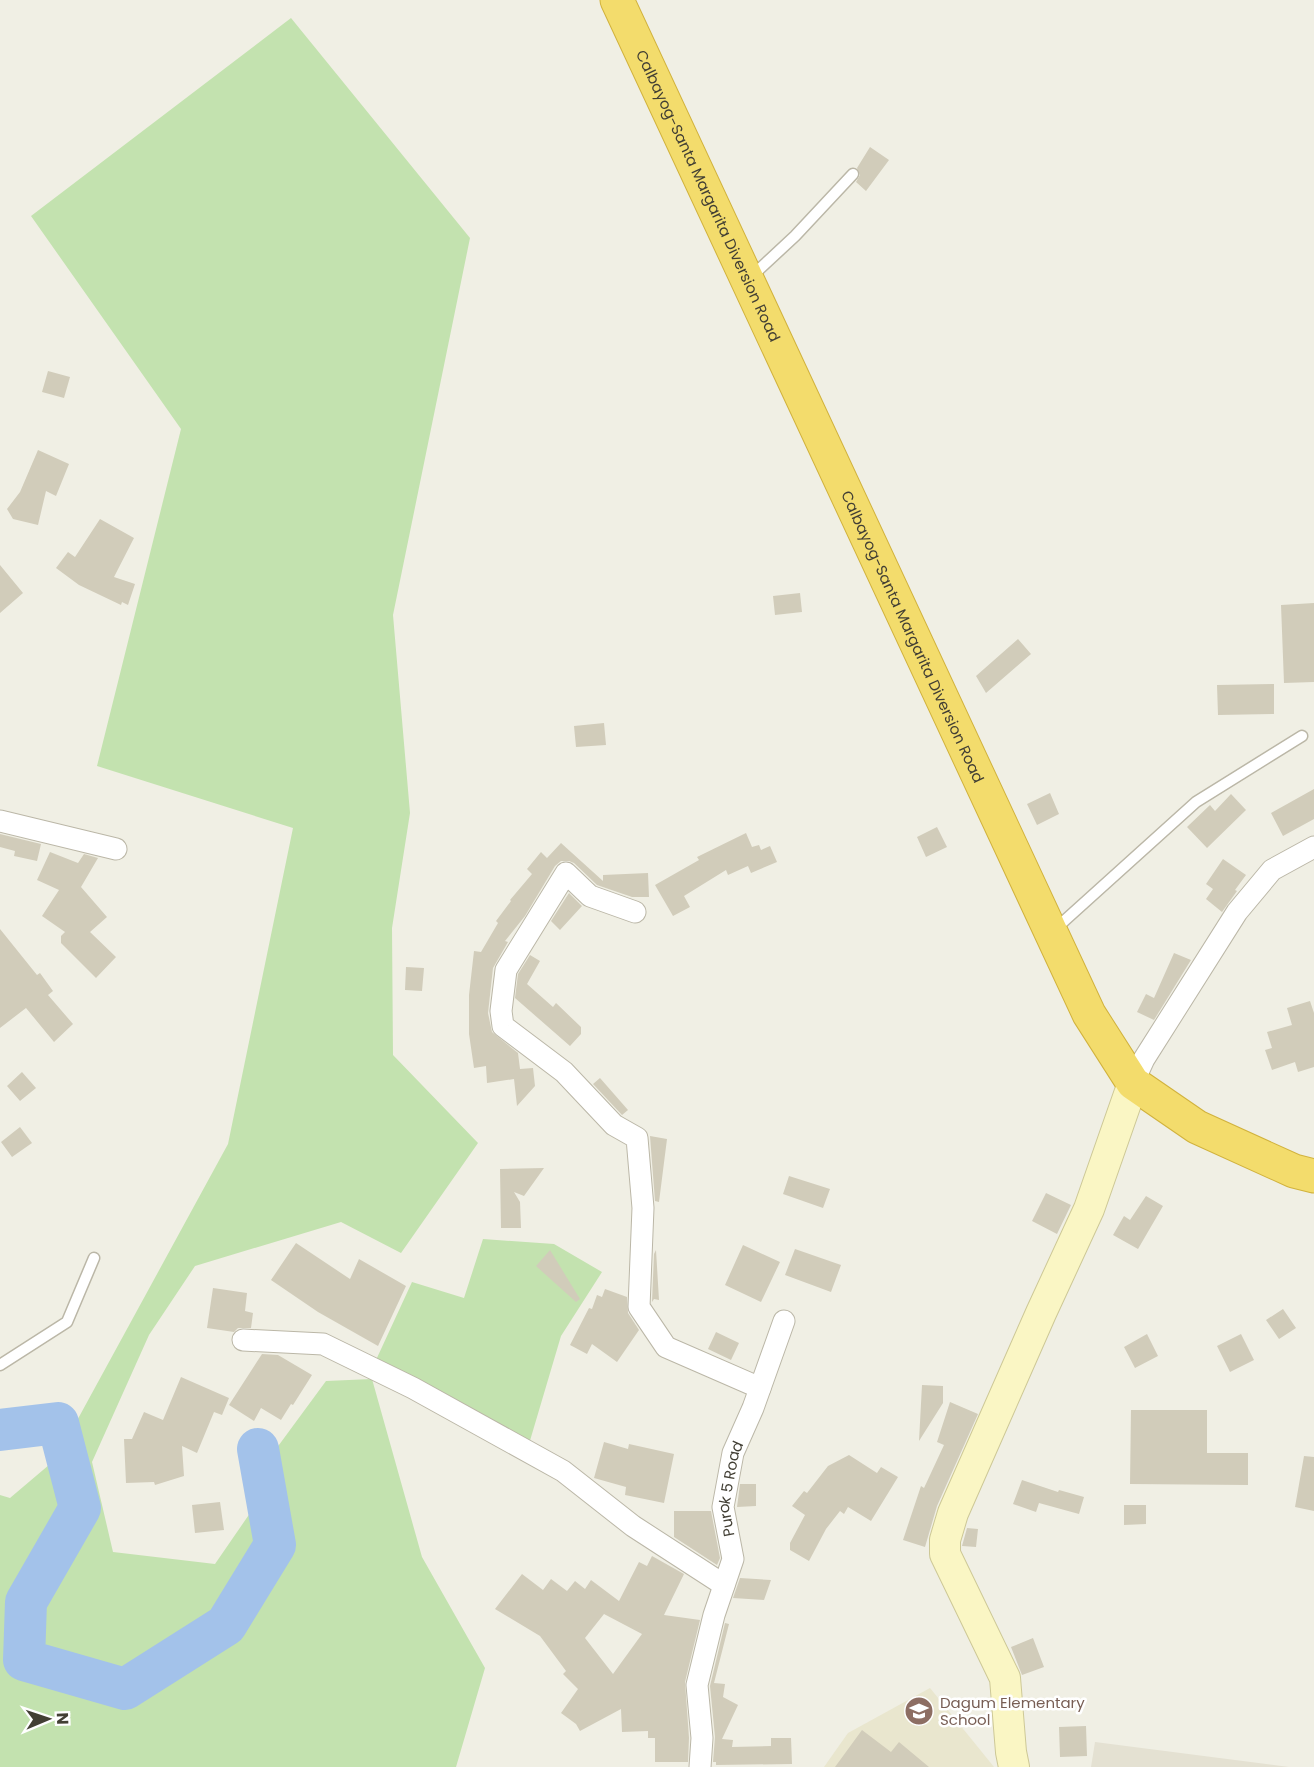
<svg xmlns="http://www.w3.org/2000/svg" width="1314" height="1767" font-family="Poppins,sans-serif">
	<style>
		.residential { fill: #e4e1d2 }
		.education { fill: #e9e6ce }
		.green { fill: #c3e2af }
		.lines { fill: none; stroke-linecap: round; stroke-linejoin: round }
		.river { stroke: #a3c2ea; stroke-width: 42 }
		.building { fill: #d1ccba; fill-rule: evenodd }
		.lane-casing { stroke: #bbb7a7; stroke-width: 13 }
		.street-casing { stroke: #bbb7a7; stroke-width: 23 }
		.secondary-casing { stroke: #cdc896; stroke-width: 32 }
		.highway-casing { stroke: #d1b23d; stroke-width: 35 }
		.lane { stroke: #fff; stroke-width: 10 }
		.street { stroke: #fff; stroke-width: 21 }
		.secondary { stroke: #faf6c4; stroke-width: 30 }
		.highway { stroke: #f3dc6c; stroke-width: 33 }
		.labels { text-anchor: middle; dominant-baseline: central; stroke-width: 5; stroke-linejoin: round; paint-order: stroke }
		.street-label { font-size: 15px; fill: #423f34; stroke: #fff }
		.education-label { font-size: 15px; fill: #785e54; stroke: #fff; text-anchor: start }
	</style>
	<rect width="100%" height="100%" fill="#f0efe4"/>
	<path class="residential" d="M1095 1742 1289 1767H1091Z"/>
	<path class="education" d="M930 1688 994 1767H824L848 1733Z"/>
	<path class="green" d="M291 18 470 238 393 615 410 813 392 928 393 1055 478 1143 401 1253 341 1222 195 1266 149 1335 92 1462 113 1552 215 1564 257 1503 276 1449 326 1381 372 1379 422 1557 485 1668 456 1767H0V1495L10 1498 56 1459 228 1144 293 828 97 766 181 429 31 216Z
		M483 1239 554 1244 602 1272 561 1336 529 1444 376 1360 412 1282 464 1298Z"/>
	<g class="lines">
		<path class="river" d="M0 1430 58 1423 80 1508 26 1602 24 1660 125 1689 226 1625 275 1545 258 1449"/>
	</g>
	<path class="building" d="M870 147 889 160 866 191 856 182 860 175 857 168Z
		M48 371 70 377 64 398 42 392Z
		M38 450 69 464 56 496 46 491 38 525 13 519 7 509 20 492Z
		M100 519 134 538 114 577 135 584 128 605 122 602 121 605 79 585 56 568 68 552 75 557Z
		M0 565 23 593 0 613Z
		M800 593 802 612 775 615 773 596Z
		M1314 603V682L1284 683 1281 605Z
		M1018 639 1031 654 986 693 976 676Z
		M1274 684V714L1218 715 1217 685Z
		M604 723 606 745 576 747 574 726Z
		M1314 789V819L1283 836 1271 813Z
		M1050 793 1059 814 1037 825 1027 804Z
		M1231 794 1246 810 1207 848 1187 827 1210 805 1215 811Z
		M937 827 947 847 926 857 917 837Z
		M746 833 752 847 759 845 761 850 770 846 777 862 751 873 748 866 728 875 726 870 684 896 690 907 673 916 655 885 699 860 697 857Z
		M0 834 41 844 37 861 14 856 15 851 0 847Z
		M561 843 603 881V875L648 873 649 897H632L597 885 574 863 569 861H561L555 866 525 916 505 941 508 942 493 968 488 1013 492 1032 518 1053 520 1069 533 1068 535 1086 517 1106 514 1079 487 1083 486 1066 474 1068 469 1034V995L474 951 481 952 498 923 496 921 511 901 510 900 532 874 527 869 541 852 547 858Z
		M50 852 78 863 84 854 98 858 81 887 107 917 90 932 116 957 96 978 61 943V936L65 932 42 916 59 890 37 880Z
		M1223 859 1246 875 1235 890 1237 891 1222 912 1206 899 1213 889 1206 884Z
		M569 893 582 906 560 930 551 921Z
		M0 929 37 975 40 973 53 991 48 995 73 1024 54 1042 26 1008 0 1028Z
		M1174 953 1191 960 1154 1020 1137 1012 1146 994 1154 998Z
		M530 955 540 961 527 984 553 1007 556 1003 581 1027V1034L570 1046 515 998 518 974Z
		M406 967 424 968 422 991 405 990Z
		M1310 1001 1314 1013V1067L1298 1072 1295 1062 1272 1070 1265 1050 1272 1048 1267 1032 1292 1025 1287 1008Z
		M22 1072 36 1088 20 1101 7 1086Z
		M600 1078 628 1110 622 1115 593 1084Z
		M20 1127 32 1143 12 1157 1 1142Z
		M650 1136 667 1139 659 1202 655 1201Z
		M544 1168 524 1196 514 1192 520 1202 521 1228H501L500 1169Z
		M789 1176 830 1189 823 1208 783 1194Z
		M1046 1193 1071 1205 1057 1234 1032 1221Z
		M1146 1196 1163 1206 1138 1249 1113 1235 1124 1216 1130 1220Z
		M296 1243 350 1279 359 1259 406 1286 378 1346 318 1312 271 1280Z
		M743 1245 780 1262 761 1302 725 1285Z
		M795 1249 841 1265 831 1292 785 1275Z
		M550 1250 580 1299 576 1302 536 1266Z
		M656 1250 659 1300 654 1299 652 1302 654 1254Z
		M213 1288 247 1293 245 1311 253 1313 251 1328H238L234 1332 207 1328Z
		M605 1289 627 1297 628 1313 639 1330 617 1362 592 1344 587 1354 570 1345 589 1308 592 1309 597 1295 602 1297Z
		M1283 1309 1296 1328 1279 1339 1266 1320Z
		M716 1332 739 1343 731 1360 708 1349Z
		M1147 1334 1158 1356 1135 1368 1124 1347Z
		M1241 1334 1254 1360 1230 1372 1217 1346Z
		M262 1354 278 1355 312 1375 293 1405 291 1404 281 1420 261 1408 254 1421 229 1405Z
		M181 1377 229 1398 222 1415 214 1412 197 1453 182 1446 184 1476 155 1485 154 1482 126 1483 124 1439H132L144 1412 163 1420Z
		M922 1385 943 1386V1403L919 1441Z
		M950 1402 978 1414 937 1506 925 1547 903 1540 921 1486 924 1488 944 1445 937 1442Z
		M1131 1410H1207V1453H1248V1485L1130 1484Z
		M604 1442 628 1449 629 1444 674 1454 664 1503 625 1495 626 1487 594 1478Z
		M849 1455 877 1473 881 1467 898 1477 871 1521 848 1507 844 1514 840 1511 826 1529 809 1561 790 1550V1543L805 1515 792 1506 804 1491 807 1493 828 1466Z
		M1304 1456 1314 1457V1511L1295 1507Z
		M1022 1480 1058 1492 1059 1490 1084 1497 1079 1514 1039 1503 1036 1512 1013 1504Z
		M740 1484H756V1506L737 1507Z
		M220 1502 224 1530 195 1533 192 1505Z
		M1124 1505H1146V1524L1124 1525Z
		M674 1511H711L720 1558 717 1565 674 1537Z
		M967 1528 978 1529 976 1547 962 1546Z
		M652 1556 684 1574 664 1615 700 1620 685 1682 689 1738 688 1762H655V1738H648V1731L622 1732 621 1709 580 1731 576 1724 561 1713 578 1689 563 1674 566 1671 540 1636 495 1609 522 1574 543 1590 551 1579 567 1591 575 1581 585 1589 591 1580 619 1601 639 1562 647 1566ZM604 1614 642 1634 613 1674 585 1638Z
		M740 1578 771 1580 764 1600 733 1598Z
		M725 1623 729 1624 714 1683 725 1684 723 1697 738 1705 722 1739 733 1740 732 1747 771 1746V1738H791L792 1764 716 1765V1762H713L715 1737 710 1686Z
		M1033 1638 1044 1667 1022 1675 1011 1647Z
		M1086 1726 1087 1756 1060 1757 1059 1727Z
		M862 1730 891 1752 899 1742 929 1767H835Z"/>
	<g class="lines">
		<g class="lane-casing">
			<path id="lane" d="M752 276 795 236 853 174
				M1053 931 1196 802 1302 736
				M0 1365 67 1322 94 1258"/>
		</g>
		<g class="street-casing">
			<g id="street">
				<path d="M0 821 116 849"/>
				<path d="M635 912 590 896 566 873 506 970 501 1011 503 1026 564 1072 614 1125 637 1138 643 1208 639 1307 666 1347 760 1388"/>
				<path d="M1133 1083 1144 1059 1237 912 1272 870 1314 847"/>
				<path d="M243 1340 323 1344 413 1388 563 1471 633 1526 724 1585"/>
				<path id="s1" d="M700 1767 702 1738 697 1685 714 1615 733 1559 723 1507 733 1453 753 1408 784 1321"/>
			</g>
		</g>
		<g class="secondary-casing">
			<path id="secondary" d="M1014 1767 1011 1752 1005 1678 945 1554V1540L953 1513 1041 1313 1089 1209 1133 1083"/>
		</g>
		<g class="highway-casing">
			<g id="highway">
				<path id="s2" d="M617 0C777 337 930 677 1089 1014L1133 1083 1197 1127 1294 1171 1314 1176"/>
			</g>
		</g>
		<use href="#lane" class="lane"/>
		<use href="#street" class="street"/>
		<use href="#secondary" class="secondary"/>
		<use href="#highway" class="highway"/>
	</g>
	<defs>
		<g id="school-disc" transform="scale(1.5)"><circle r="9.5" fill="#8d6e63" stroke="#fff"/><path d="M0-5L7-2L0 1L-7-2ZM-4 1L0 2.5L4 1V4Q0 6-4 4Z" fill="#fff"/></g>
	</defs>
	<g fill-rule="evenodd">
		<use href="#school-disc" x="919" y="1711"/>
	</g>
	<g class="labels">
		<g class="street-label">
			<text stroke="none"><textPath href="#s2" startOffset="216">Calbayog-Santa Margarita Diversion Road</textPath></text>
			<text stroke="none"><textPath href="#s2" startOffset="702">Calbayog-Santa Margarita Diversion Road</textPath></text>
			<text stroke="none"><textPath href="#s1" startOffset="285">Purok 5 Road</textPath></text>
		</g>
		<g class="education-label">
			<text x="940" y="1702">Dagum Elementary<tspan x="940" dy="17">School</tspan></text>
		</g>
	</g>
	<g transform="translate(48 1719) rotate(88)" stroke="#ffffff" stroke-width="4.5" paint-order="stroke">
	<path d="M0-4.5L10 22L0 15L-10 22Z" fill="#423f34"/>
	<text y="-9" font-size="16" font-weight="bold" text-anchor="middle" fill="#423f34">N</text>
	</g>
</svg>
